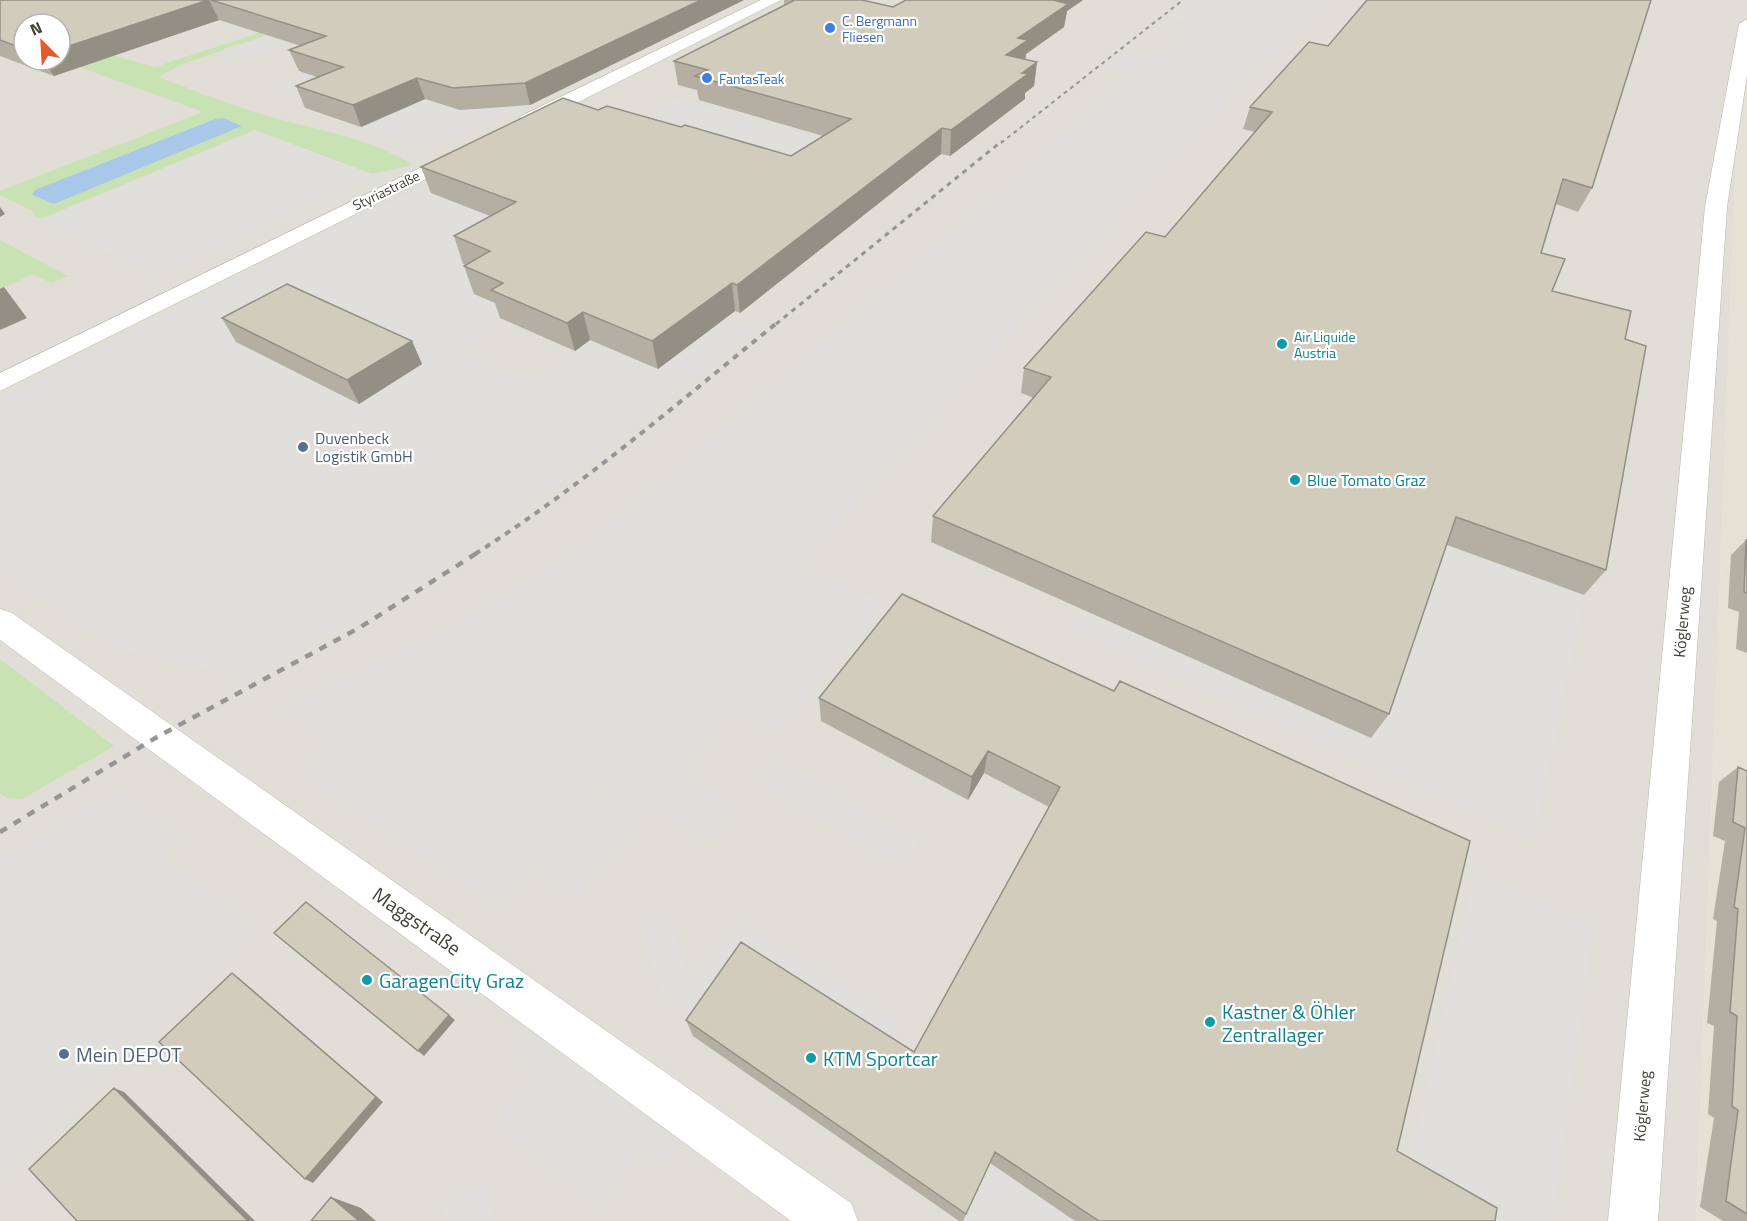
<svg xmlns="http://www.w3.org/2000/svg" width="1747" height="1221" font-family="'Titillium Web',sans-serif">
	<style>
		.residential { fill: #e5e2d5 }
		.industrial { fill: #e1ded8; fill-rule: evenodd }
		.green { fill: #c8e2b3; fill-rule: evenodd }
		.parking { fill: #e0dfdb }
		.water { fill: #a9c8e9 }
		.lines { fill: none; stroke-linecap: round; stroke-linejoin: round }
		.minor-casing { stroke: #bcb8aa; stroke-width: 1 }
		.tertiary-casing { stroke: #bcb8aa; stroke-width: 1 }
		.minor { fill: #fff; fill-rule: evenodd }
		.tertiary { fill: #fff; fill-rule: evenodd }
		.rail-far3 { stroke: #959595; stroke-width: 2; stroke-dasharray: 4 4; stroke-linecap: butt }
		.rail-far2 { stroke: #959595; stroke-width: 3; stroke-dasharray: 5 5; stroke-linecap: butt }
		.rail-far1 { stroke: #959595; stroke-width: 4; stroke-dasharray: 6 6; stroke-linecap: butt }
		.rail { stroke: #959595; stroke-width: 4.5; stroke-dasharray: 8 8; stroke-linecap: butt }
		.wall { fill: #b5afa3; fill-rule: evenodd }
		.shaded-wall { fill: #938f84 }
		.building { fill: #d2ccbd; stroke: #938f84; stroke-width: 1.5 }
		.shop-dot { fill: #3f7fe0; stroke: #fff; stroke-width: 2 }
		.culture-dot { fill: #0f9aa8; stroke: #fff; stroke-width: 2 }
		.service-dot { fill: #5c6f8a; stroke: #fff; stroke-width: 2 }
		.labels { text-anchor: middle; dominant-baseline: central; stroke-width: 4.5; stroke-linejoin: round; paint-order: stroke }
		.far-shop-label { font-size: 14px; fill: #366cbe; stroke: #fff; text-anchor: start }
		.far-street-label { font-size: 14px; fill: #444036; stroke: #fff }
		.far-culture-label { font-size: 14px; fill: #0d838f; stroke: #fff; text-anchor: start }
		.service-label { font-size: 16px; fill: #4e5e75; stroke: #fff; text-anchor: start }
		.culture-label { font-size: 16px; fill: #0d838f; stroke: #fff; text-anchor: start }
		.street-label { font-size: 16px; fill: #444036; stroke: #fff }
		.near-street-label { font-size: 20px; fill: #444036; stroke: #fff }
		.near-culture-label { font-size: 20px; fill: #0d838f; stroke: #fff; text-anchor: start }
		.near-service-label { font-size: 20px; fill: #4e5e75; stroke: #fff; text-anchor: start }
	</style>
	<rect width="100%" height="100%" fill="#f1efe7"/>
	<path class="residential" d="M1747 87V1221H1696L1736 155Z"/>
	<path class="industrial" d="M6 0H1747V87L1736 155 1696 1221H0V2ZM24 24H60V60H24Z"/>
	<path class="green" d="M264 31 262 37 183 64 158 77C191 89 224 103 258 113 305 128 372 137 412 165L372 174 255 130 41 219 32 214 34 212 0 195V191L203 112 60 60 76 45 155 67ZM224 118 241 125 32 192 215 119Z
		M0 240 68 276 51 283 33 274 0 289Z
		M0 659 114 746 22 799 6 798 0 793Z"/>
	<path class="parking" d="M1190 0H1331L1250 75 1029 312 528 866 276 709 453 627 552 567 636 503 1136 74 1104 66 1122 52 1156 60 1199 24 1168 17Z
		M262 37 291 43 220 66 224 49Z
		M343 60 365 68 290 98 267 90Z
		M565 79 527 105 430 148 361 127 425 99 460 110 509 106Z
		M674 99 848 146 802 176 618 133Z
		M255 130 372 174 158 277 41 219Z
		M417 188 524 229 464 264 499 278 513 311 501 319 507 321 459 353 529 383 590 340 658 369 724 319 753 331 562 482 413 585 249 678 119 649 0 572V400Z
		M1440 542 1584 595 1534 840 1067 628 1080 608 1371 737Z
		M807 568 884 603 779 734 734 710 680 773 737 806 709 842 652 807 573 899 534 872Z
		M330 746 529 872 499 906 299 774Z
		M777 761 918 842 902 867 759 784Z
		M116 791 183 838 160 855 256 929 0 1179V861Z
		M1475 874 1594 925 1552 1221H1467L1406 1182Z
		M667 907 685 966 700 975 741 922 899 1020 883 1048 704 1021 662 995 639 920Z
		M526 1032 679 1144 665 1166 639 1147 599 1207 495 1123 536 1071 511 1052Z
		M989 1163 1074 1221H963Z
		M484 1182 495 1221H447L443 1205Z"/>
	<path class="water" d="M224 118 242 126 54 204 32 195 35 190 215 119Z"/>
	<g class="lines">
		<g class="minor-casing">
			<path id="minor" d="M1747 19V75L1727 207 1658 1221H1608L1705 207 1739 24Z"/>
		</g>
		<g class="tertiary-casing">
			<path id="tertiary" d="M761 0H781L535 124H521L519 120 521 116Z
				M463 147 473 153 470 157 0 391V373Z
				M0 609 12 613 851 1203 858 1221H791L0 640Z"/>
		</g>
		<use href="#minor" class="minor"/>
		<use href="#tertiary" class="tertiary"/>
		<path class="rail-far3" d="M1001 143 1183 0"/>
		<path class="rail-far2" d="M776 324 1002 141"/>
		<path class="rail-far1" d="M475 554C582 486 679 402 778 322"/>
		<path class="rail" d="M0 832 157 737 359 628 477 553"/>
	</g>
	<path class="wall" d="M0 0H744L530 105 460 110 425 99 361 127 305 108 296 86 317 77 299 71 289 50 301 46 219 20 54 76 0 56ZM24 24 60 60H24Z
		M784 0H862L893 7 906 0H1083L1067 11 1064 27 1026 54 1025 59 1037 62 1034 86 1025 93V99L950 156 941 154 740 313 735 311 658 369 590 340 575 351 500 318 495 303 474 294 464 266 466 265 463 264 454 236 490 216 431 193 421 167 598 110 681 127 791 156 823 136 699 100 697 90 678 85 674 61 784 5Z
		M1309 42 1592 188 1578 212 1556 204 1541 253 1552 291 1625 339 1606 570 1584 595 1447 545 1389 714 1371 738 931 542 933 516 1034 398 1021 393 1024 368 1165 237 1255 132 1243 129 1250 107Z
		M222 318 412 341 422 364 359 404 236 342Z
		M1746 540H1747V653L1736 649 1739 612 1728 608 1731 555Z
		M902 594 1397 1151 1495 1221H1075L990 1163 963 1221H959L693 1036 686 1020 914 1052 1049 807 984 773 968 800 821 721 819 698Z
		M1738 767 1747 771V1221H1723L1700 1207 1714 1118 1708 1114 1714 1026 1707 1023 1717 921 1713 919 1725 841 1713 836 1719 782Z"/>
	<path class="shaded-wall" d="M208 0H209L219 20 54 76 43 60H60V49Z
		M701 0H744L530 105 525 83Z
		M1053 0H1083L1067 11 1064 27 1026 54 1025 64 1006 55 1018 38Z
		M1037 62 1034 86 1025 93V99L950 156 951 130Z
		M417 78 425 99 361 127 353 105Z
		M942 128 941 154 740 313 737 285Z
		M0 207 5 214 0 217Z
		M732 283 735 311 658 369 652 341Z
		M4 287 27 318 0 330V289Z
		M583 312 590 340 575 351 567 323Z
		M412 341 422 364 359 404 347 380Z
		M988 751 984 773 968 800 972 777Z
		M232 973 240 979 383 1102 313 1183 305 1179Z
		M449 1015 455 1020 424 1056 418 1051Z
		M114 1088 124 1092 255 1221H248Z
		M331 1197 361 1208 376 1221H359Z"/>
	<path class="building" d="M0 0H208L60 49V24H24V49L0 40Z
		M211 0H701L525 83 453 88 417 78 353 105 296 86 343 67 289 50 326 36Z
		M792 0H862L893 7 906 0H1053L1068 4 1018 38 1028 40 1006 55 1037 62 1022 73 1028 74 951 130 942 128 737 285 732 283 652 341 583 312 567 323 491 290 503 283 464 266 490 251 454 236 516 202 421 167 563 98 598 110 607 106 681 127 685 125 791 156 851 119 695 76 708 70 674 61 793 1Z
		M1367 0H1651L1592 188 1563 179 1541 253 1565 259 1552 291 1631 311 1625 339 1646 346 1606 570 1456 517 1389 714 933 516 1051 377 1024 368 1146 232 1165 237 1272 112 1250 107 1309 42 1328 46Z
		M287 284 412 341 347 380 222 318Z
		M1746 540H1747V593L1744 592Z
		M902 594 1114 691 1120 681 1470 841 1397 1151 1497 1208 1495 1221H1099L995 1152 966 1214 686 1020 741 942 914 1052 1060 787 988 751 972 777 819 698Z
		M1738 767 1747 771V1214L1726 1201 1738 1110 1732 1106 1737 1016 1730 1012 1738 909 1734 907 1745 828 1733 822Z
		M306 902 449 1015 418 1051 274 933Z
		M232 973 376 1097 305 1179 159 1042Z
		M114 1088 248 1221H77L29 1169Z
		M331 1197 359 1221H311Z"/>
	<g class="shop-dot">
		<circle cx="830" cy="28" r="6"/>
		<circle cx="707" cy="78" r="6"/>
	</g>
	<g class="culture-dot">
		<circle cx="1282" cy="344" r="6"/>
		<circle cx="1295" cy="480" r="6"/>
		<circle cx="367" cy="980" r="6"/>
		<circle cx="1210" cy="1022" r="6"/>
		<circle cx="811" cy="1058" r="6"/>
	</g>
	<g class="service-dot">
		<circle cx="303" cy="447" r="6"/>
		<circle cx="64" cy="1054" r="6"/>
	</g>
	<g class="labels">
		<g class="far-shop-label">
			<text x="842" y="20">C. Bergmann<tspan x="842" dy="16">Fliesen</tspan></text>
			<text x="719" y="78">FantasTeak</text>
		</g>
		<g class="far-street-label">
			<text transform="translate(386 190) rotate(-26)">Styriastraße</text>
		</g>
		<g class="far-culture-label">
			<text x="1294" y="336">Air Liquide<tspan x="1294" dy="16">Austria</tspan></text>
		</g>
		<g class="service-label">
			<text x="315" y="438">Duvenbeck<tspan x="315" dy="18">Logistik GmbH</tspan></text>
		</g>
		<g class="culture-label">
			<text x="1307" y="480">Blue Tomato Graz</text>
		</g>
		<g class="street-label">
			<text transform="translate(1682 622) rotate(-85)">Köglerweg</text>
			<text transform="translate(1642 1106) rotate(-85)">Köglerweg</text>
		</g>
		<g class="near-street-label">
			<text transform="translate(417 921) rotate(35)">Maggstraße</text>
		</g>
		<g class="near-culture-label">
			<text x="379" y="980">GaragenCity Graz</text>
			<text x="1222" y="1011">Kastner &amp; Öhler<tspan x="1222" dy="23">Zentrallager</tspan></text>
			<text x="823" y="1058">KTM Sportcar</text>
		</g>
		<g class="near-service-label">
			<text x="76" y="1054">Mein DEPOT</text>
		</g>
	</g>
	<g transform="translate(42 42) rotate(336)"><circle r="28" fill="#ffffff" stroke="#b4b3af" stroke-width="1.5"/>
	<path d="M0-4.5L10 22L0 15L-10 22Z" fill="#e45a2b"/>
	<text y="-9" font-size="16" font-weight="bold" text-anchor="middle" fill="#444036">N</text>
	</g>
</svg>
